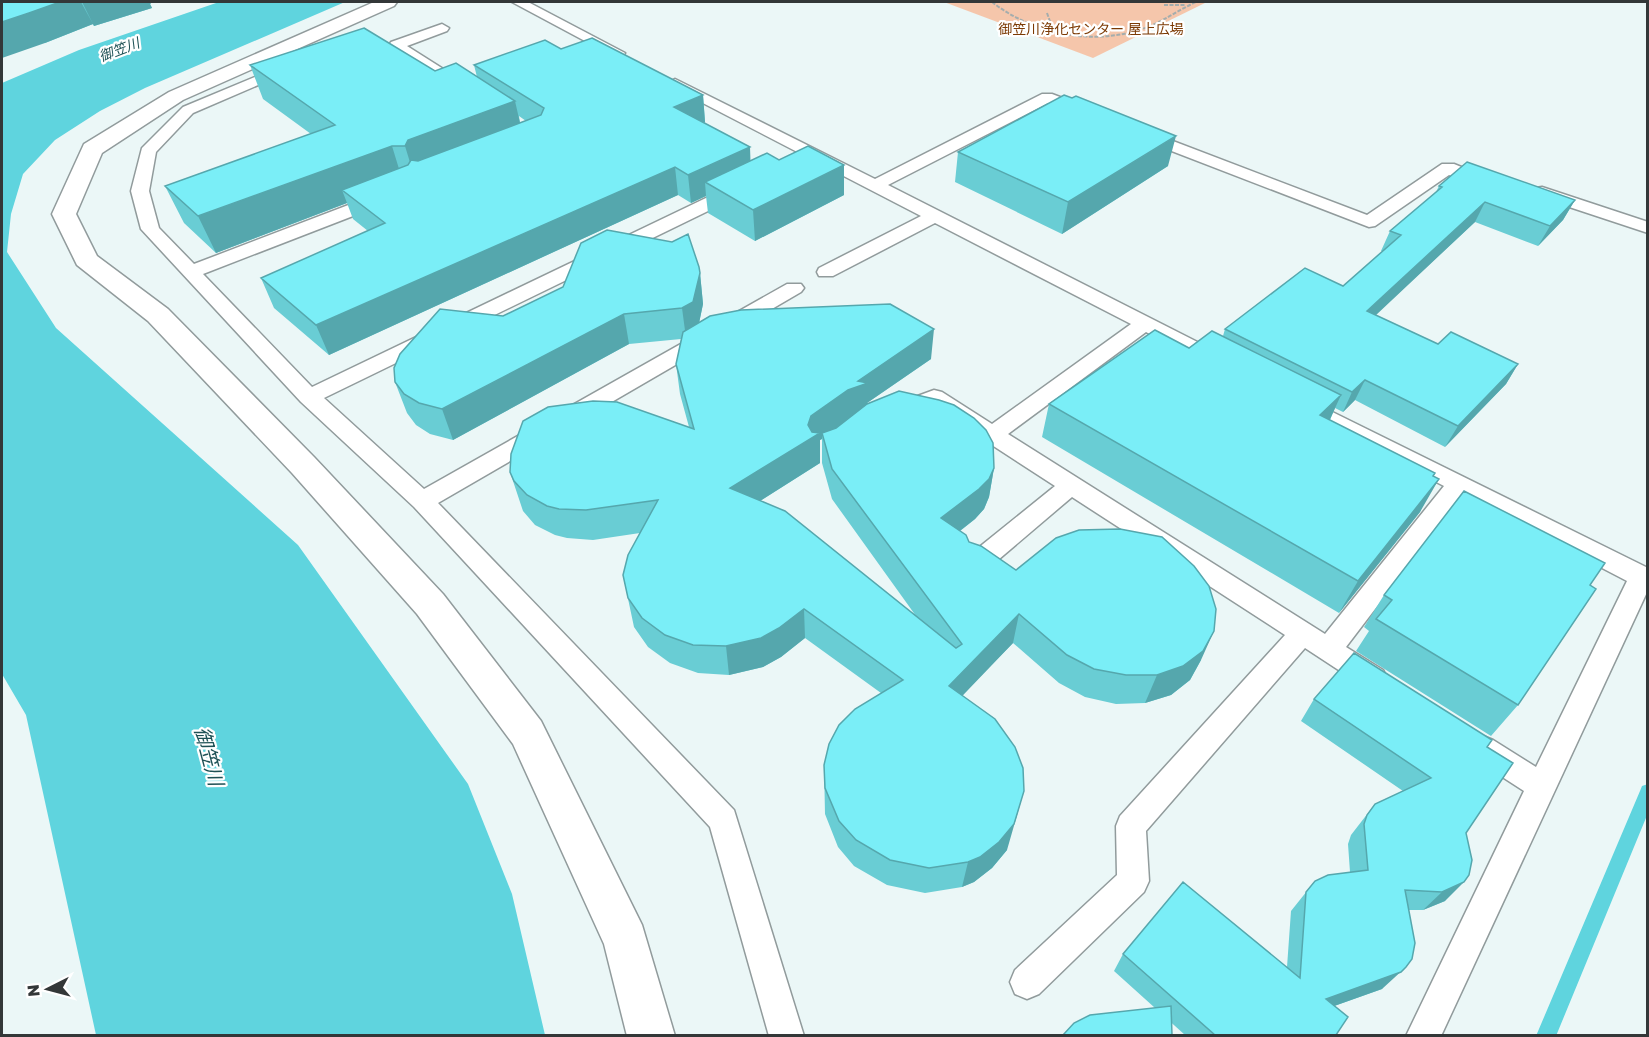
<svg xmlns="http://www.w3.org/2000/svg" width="1649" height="1037" font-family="'Golos Text','Noto Sans JP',sans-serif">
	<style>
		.green { fill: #f5c6ab }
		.water { fill: #5fd4de }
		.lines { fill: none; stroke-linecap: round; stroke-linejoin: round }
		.stream { fill: #5fd4de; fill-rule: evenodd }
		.service-casing { stroke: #919b9c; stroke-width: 3 }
		.minor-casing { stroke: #919b9c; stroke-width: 3 }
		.path { stroke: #a4adad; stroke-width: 2; stroke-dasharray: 4 1.5; stroke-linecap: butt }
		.service { fill: #fff; fill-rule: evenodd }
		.minor { fill: #fff; fill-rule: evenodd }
		.wall { fill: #69cdd4; fill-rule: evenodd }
		.shaded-wall { fill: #55a7ad }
		.building { fill: #7aeef7; stroke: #55a7ad; stroke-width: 1.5 }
		.labels { text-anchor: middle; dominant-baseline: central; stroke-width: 4.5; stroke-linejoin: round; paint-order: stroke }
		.far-park-label { font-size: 14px; fill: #7c3a04; stroke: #fff }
		.far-water-label { font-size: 14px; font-style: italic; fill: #1e5155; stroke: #fff }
		.near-water-label { font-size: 20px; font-style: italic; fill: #1e5155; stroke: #fff }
	</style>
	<rect width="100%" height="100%" fill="#ebf7f7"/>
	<path class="green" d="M944 2H1207L1093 58Z"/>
	<path class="water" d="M219 2H345L145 88 100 111 55 140 23 174 11 214 7 252 56 328 298 545 468 784 512 894 545 1035H96L26 715 2 674V83L79 50Z"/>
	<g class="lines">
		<path class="stream" d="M1648 784V813L1556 1036H1536L1640 791 1642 786Z"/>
		<g class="service-casing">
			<path id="service" d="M512 2H528L625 53 623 56H613Z
				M442 24 449 28 447 31 407 46 467 84 469 87 467 90H457L389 45 391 42Z
				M274 69 279 70 281 73 279 76 193 113 156 152 149 191 159 228 194 264 372 196H384L387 200 384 204 203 274 312 387 731 186H743L746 190 743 194 324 398 424 489 787 284H801L804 288 801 292 438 503 734 810 804 1036H769L710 827 414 507 301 402 141 229 131 191 142 148 183 107Z
				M675 79 875 179 1042 94H1052L1089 108 1092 111 1089 114 1084 116 1048 103 888 185 1225 356 1228 361 1225 366 1218 367 1211 366 1146 332 1008 434 1325 634 1444 486 1294 409 1291 404 1294 399 1302 397 1648 568V590L1441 1036H1406L1524 791 1473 758 1469 749 1473 740 1483 736 1493 740 1536 767 1627 581 1462 495 1346 647 1383 670 1387 678 1383 686 1373 689 1363 686 1305 648 1146 831 1149 881 1144 892 1039 994 1027 999 1015 994 1010 982 1015 970 1117 875 1116 826 1120 816 1285 635 1072 497 985 571 976 573 967 571 964 564 967 557 1055 486 932 406 901 417 893 415 890 410 893 405 934 390 942 392 992 424 1131 324 935 223 833 276H819L817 272 819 268 921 216 670 86 668 83Z
				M1144 130 1367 215 1442 164H1454L1491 179 1493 183 1485 188 1449 175 1375 226 1369 227 1138 138 1136 135Z
				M1542 187 1648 222V233L1536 196 1533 192 1536 188Z"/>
		</g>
		<g class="minor-casing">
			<path id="minor" d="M374 2H397L394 6 183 100 102 153 76 214 97 256 168 309 314 457 443 594 541 721 642 925 675 1036H627L604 944 513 744 417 614 292 473 148 321 77 265 52 214 84 144 169 92Z"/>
		</g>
		<path class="path" d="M992 2C1033 34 1092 46 1142 29 1161 23 1178 10 1196 2
			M1164 5H1186
			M1047 13 1053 30"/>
		<use href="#service" class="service"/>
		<use href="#minor" class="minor"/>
	</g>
	<path class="wall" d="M2 2H150L151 3 150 4 152 8 94 26 93 24 45 43Z
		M561 49 703 95 705 122 704 123 750 147V161L844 195 755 241 708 213 706 196 691 203 678 195 329 355 274 308 261 278 368 231 353 219 347 203 216 253 184 223 165 186 311 134 263 99 250 65 435 71 477 77 474 65ZM519 116 526 121 520 123Z
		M958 152 1168 166 1062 234 955 182Z
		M1439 186 1575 200 1563 220 1538 246 1475 222 1375 315 1438 344 1518 364 1506 384 1445 447 1355 400 1343 412 1335 408 1330 420 1435 473 1420 512 1339 613 1042 437 1049 404 1189 348 1223 336 1225 329 1343 286 1383 251H1381L1390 231 1436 192Z
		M700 273 703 304 699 323 931 359 867 403V404L994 468 989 497 984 509 975 519 960 531 969 542 1016 570 1201 660 1190 680 1171 695 1145 703 1116 704 1085 697 1059 683 1013 643 962 695 1007 850 992 868 974 882 962 887 925 893 887 885 854 866 838 847 825 814 824 765 881 693 805 638 781 657 763 667 729 675 698 673 670 663 648 647 634 627 623 575 640 533 593 540 567 538 555 535 535 525 523 511 510 472 689 427 680 394 676 364 681 339 629 344 453 440 430 434 416 425 407 413 395 382 503 316ZM822 439V463L832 499 916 616 760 501 820 463V440Z
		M1590 585 1518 705 1491 736 1356 651 1369 631 1364 627 1384 595Z
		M1314 699 1487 747 1466 833 1445 901 1423 910H1409L1382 989 1334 1006 1336 1035H1185L1114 971 1123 954 1287 967 1291 911 1315 881 1350 872 1348 844 1351 835 1375 804 1403 791 1301 721Z"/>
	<path class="shaded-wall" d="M60 2H81L93 24 45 43 2 58V22Z
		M82 2H150L151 3 150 4 152 8 94 26Z
		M703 95 705 122 677 134 674 107Z
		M515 101 523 136 416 182 405 146 408 140Z
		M1176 136 1168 166 1062 234 1068 202Z
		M392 146 403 182 342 190 347 203 216 253 198 216Z
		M750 147 751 175 705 182 706 196 691 203 688 175Z
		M844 165V195L755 241 753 210Z
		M675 167 678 195 329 355 316 325Z
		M1575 200 1563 220 1538 246 1550 226Z
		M1485 202 1475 222 1358 332 1367 311Z
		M700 273 703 304 697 333 686 338 682 308Z
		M624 314 629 344 453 440 442 409Z
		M934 329 931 359 867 403V413L824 438 822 433V439L820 440V463L733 518 730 488 811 416 858 381Z
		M1518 364 1506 384 1445 447 1458 426Z
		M1365 380 1355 400 1343 412 1352 392Z
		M1341 395 1326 428 1320 415Z
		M994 468 989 497 984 509 975 519 938 548 941 518Z
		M1439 479 1420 512 1339 613 1358 581Z
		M804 609 805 638 781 657 763 667 729 675 726 646Z
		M1019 614 1013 643 945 714 949 686Z
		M1214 631 1201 660 1190 680 1171 695 1145 703 1157 675Z
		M1024 791 1007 850 992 868 974 882 962 887 968 862Z
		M1464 882 1445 901 1423 910 1442 892Z
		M1406 967 1382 989 1309 1015 1326 999Z"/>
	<path class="building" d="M2 2H60L29 13 2 22Z
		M364 28 435 71 456 63 515 101 408 140 405 146H392L198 216 165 186 335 125 250 65Z
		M592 38 703 95 674 107 750 147 688 175 675 167 316 325 261 278 385 223 342 190 408 165 411 160 418 161 541 115 544 108 474 65 545 40 561 49Z
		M1064 95 1072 98 1076 96 1176 136 1068 202 958 152Z
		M808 146 844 165 753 210 705 182 767 153 779 160Z
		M1467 162 1575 200 1550 226 1485 202 1367 311 1438 344 1451 332 1518 364 1458 426 1365 380 1352 392 1225 329 1305 268 1343 286 1401 235 1390 231 1442 187 1439 186Z
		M607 230 672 242 688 234 699 267 700 273 693 302 682 308 624 314 442 409 419 403 404 394 395 382 394 368 400 354 440 309 503 316 563 287 581 243Z
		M890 304 934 329 858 381 868 383 848 390 811 416 808 425 812 432 820 433 730 488 785 511 956 648 962 644 832 469 822 433 836 428 867 404 899 391 939 400 954 405 974 418 986 430 993 443 994 468 989 479 979 489 941 518 966 535 969 542 981 546 1016 570 1056 538 1079 530 1120 529 1162 537 1194 566 1209 586 1216 609 1214 631 1203 651 1183 666 1157 675H1126L1094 669 1067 655 1019 614 949 686 995 719 1015 747 1023 768 1024 791 1014 824 999 842 980 857 968 862 929 868 890 860 856 840 839 821 825 788 824 765 829 744 839 725 855 709 903 680 804 609 779 628 761 638 726 646 693 645 665 635 642 618 628 598 623 575 628 555 658 500 586 510 559 509 547 506 527 495 514 481 510 472 511 454 523 421 548 407 593 401 617 402 694 429 676 364 683 332 710 316 741 310Z
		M1155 330 1189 348 1212 331 1341 395 1320 415 1435 473 1433 476 1439 479 1358 581 1049 404Z
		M1464 491 1605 563 1590 585 1596 589 1518 705 1376 619 1392 600 1384 595Z
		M1354 653 1492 740 1487 747 1513 763 1466 833 1472 860 1469 875 1464 882 1442 892 1405 890 1415 943 1412 959 1406 967 1401 972 1326 999 1348 1017 1336 1035H1215L1123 954 1183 882 1300 978 1306 892 1315 881 1328 875 1368 870 1364 824 1367 815 1375 804 1431 778 1314 699Z
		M1171 1006 1172 1035H1063L1074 1023 1090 1015Z"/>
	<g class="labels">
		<g class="far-park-label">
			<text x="1091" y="28">御笠川浄化センター 屋上広場</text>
		</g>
		<g class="far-water-label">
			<text transform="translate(119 49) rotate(-21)">御笠川</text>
		</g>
		<g class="near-water-label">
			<text transform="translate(210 756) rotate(75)">御笠川</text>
		</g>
	</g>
	<rect width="1649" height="1037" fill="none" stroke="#333738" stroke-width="6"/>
	<g transform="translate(48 989) rotate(264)" stroke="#ffffff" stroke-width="4.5" paint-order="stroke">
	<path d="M0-4.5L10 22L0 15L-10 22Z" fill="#333738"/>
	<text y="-9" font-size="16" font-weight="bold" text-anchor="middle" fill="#333738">N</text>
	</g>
</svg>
